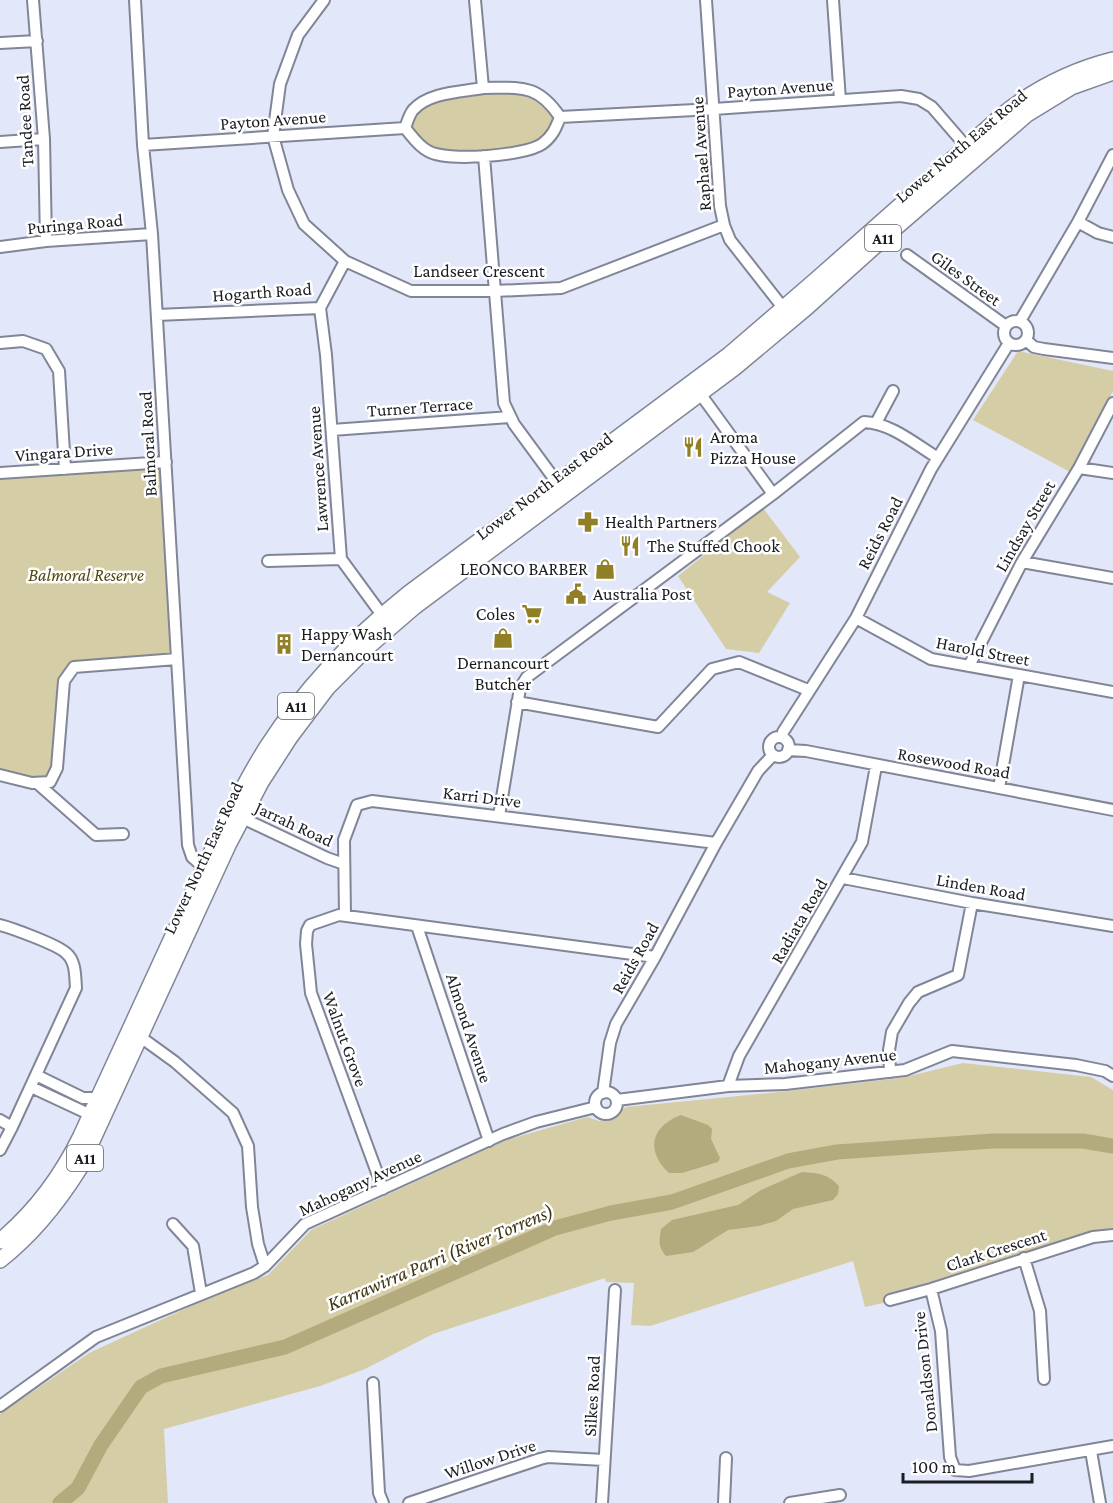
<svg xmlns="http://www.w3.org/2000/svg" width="1113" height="1503" font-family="'Crimson Pro',serif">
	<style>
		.green { fill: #d5cda6 }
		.water { fill: #b3aa7d }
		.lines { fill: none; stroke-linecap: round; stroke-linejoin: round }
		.river { stroke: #b3aa7d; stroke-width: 15 }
		.street-casing { stroke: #818697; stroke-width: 14 }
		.primary-casing { stroke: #818697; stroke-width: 18 }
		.street { stroke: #fff; stroke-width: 10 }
		.primary { stroke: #fff; stroke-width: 15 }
		.labels { text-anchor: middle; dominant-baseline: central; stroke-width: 5; stroke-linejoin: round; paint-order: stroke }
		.shield { fill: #fff; stroke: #5f6165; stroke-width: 1.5 }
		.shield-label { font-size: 16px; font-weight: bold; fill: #1b1d23 }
		.street-label { font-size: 18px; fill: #1b1d23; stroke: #fff }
		.poi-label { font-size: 18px; fill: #1b1d23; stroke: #fff; text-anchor: start }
		.park-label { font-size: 18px; font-style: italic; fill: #51460d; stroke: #fff }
		.water-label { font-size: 20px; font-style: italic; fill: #3d3510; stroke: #fff }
	</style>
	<rect width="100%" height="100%" fill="#e2e7fa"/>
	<path class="green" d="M483 88 536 92 560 117 554 132 524 152H429L405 128 426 101Z
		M1018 351 1113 371V391L1070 472 973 420Z
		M166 462 177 659 74 667 64 681 50 782 0 775V473Z
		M763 508 800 557 767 592 790 603 759 653 726 649 678 576Z
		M963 1063 1091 1077 1113 1090V1228L1088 1233 887 1295 883 1303 865 1307 853 1261 650 1326 631 1325 634 1283 606 1282 605 1278 433 1334 365 1369 320 1386 164 1429 168 1503H0V1414L89 1353 215 1295 268 1275 311 1230 506 1140 587 1117 599 1121 612 1120 618 1113 626 1107 770 1093 901 1078Z"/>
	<path class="water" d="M681 1115 708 1125 712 1129 711 1139 720 1158 718 1162 682 1173H669C645 1151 651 1126 681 1115Z
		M802 1172C819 1173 828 1174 839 1186L838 1194 833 1200 793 1209 776 1221 759 1226 728 1230 693 1252 666 1256C658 1247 659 1241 661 1229L672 1220 738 1205 761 1190Z"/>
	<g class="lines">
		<path class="river" d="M60 1503 78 1488 101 1445 141 1387 161 1376 285 1347 555 1228 611 1213 672 1202 788 1161 837 1152 993 1141H1083L1113 1146"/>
		<g class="street-casing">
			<path id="street" d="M33 0 44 139 46 241
				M135 0 143 145 152 234 188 845 192 857 209 872
				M324 0 298 35 280 84 273 136 288 190 304 224 345 261 411 291H495L561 288 724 225
				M475 0 483 88
				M706 0 720 206 724 225 730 240 788 314
				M833 0 840 100
				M0 43 37 41
				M483 88C520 88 537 83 560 117 556 128 552 137 542 144 525 156 446 162 428 151 418 146 412 136 405 128 407 123 409 115 413 110 429 92 461 92 483 88Z
				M560 117 714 109 901 96 919 99 932 107 971 152
				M0 142 44 139
				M143 145 405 128
				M484 156 504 403 514 424 561 488
				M1078 222 1098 233 1113 237
				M0 247 46 241 152 234
				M907 255 1006 326
				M320 308 326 355 341 559 382 615
				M157 315 320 308 345 261
				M1004 333a12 12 0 1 1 24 0a12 12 0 1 1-24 0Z
				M1020 321 1078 222 1113 155
				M1026 340 1034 347 1044 349 1113 358
				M0 343 23 341 46 349 59 371 65 469
				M696 388 773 494
				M876 423 893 391
				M332 430 510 417
				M1079 468 1113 473
				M0 473 166 462
				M268 561 341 559
				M1022 562 1113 578
				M856 618 931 659 1113 692
				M969 666 1022 562 1079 468 1113 403
				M517 702 658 727 712 669 739 662 808 690
				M782 737 783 732 856 618 931 469 1009 343
				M769 747a10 10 0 1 1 20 0a10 10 0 1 1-20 0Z
				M788 750 806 751 1113 810
				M0 775 32 783 50 782 57 768 64 681 74 667 177 659
				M37 783 96 835 123 834
				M999 788 1019 675
				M238 816 327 858 344 864
				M499 816 520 688 527 677 773 494 864 422C891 423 915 444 938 458
				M843 878 972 903 1113 926
				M345 916 344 840 357 805 372 801 716 843
				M0 925C12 928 58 945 66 953 76 961 75 976 76 988L12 1127 0 1150
				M417 926 489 1141
				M135 1033 175 1062 233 1113 248 1146 252 1207 258 1244 265 1266
				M890 1072 889 1050 892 1032 909 1003 918 992 958 975 972 903
				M36 1075 83 1098H99
				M728 1086 739 1056 862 842 876 766
				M31 1087 91 1115 98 1113
				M595 1103a11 11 0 1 1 22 0a11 11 0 1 1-22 0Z
				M603 1093 610 1043 616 1024 655 957 716 843 758 771 773 755
				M617 1100 728 1086 785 1084 905 1070 952 1051 1076 1065 1105 1071 1113 1076
				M0 1120 12 1127
				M383 1189 311 993 306 944 307 931 310 925 339 915 655 957
				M173 1224 193 1246 201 1293
				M1024 1258 1040 1311 1044 1379
				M931 1289 941 1331 950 1457 955 1470 969 1471 1113 1446
				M890 1300 931 1289 1093 1237 1113 1235
				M373 1383 379 1493 383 1503
				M0 1406 96 1337 254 1273 265 1266 305 1224 503 1134 536 1122 596 1107
				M1091 1451 1100 1503
				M409 1503 540 1459 548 1457 604 1460
				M602 1503 615 1290
				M724 1503 726 1458
				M790 1503 840 1495"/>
		</g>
		<g class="primary-casing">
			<path id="primary" d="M0 1241C35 1212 61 1177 81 1136 113 1066 146 996 178 925 206 865 232 803 267 747 305 688 353 638 408 594L729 355 816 280 1005 113C1037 88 1073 70 1113 60
				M0 1260C32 1235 57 1204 79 1169L228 845 261 782 290 737 327 688 370 645 414 607 734 368 807 307 887 235 1027 114 1071 87 1113 72"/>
		</g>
		<use href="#street" class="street"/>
		<use href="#primary" class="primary"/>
	</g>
	<defs>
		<g id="restaurant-bare" transform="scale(1.62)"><path d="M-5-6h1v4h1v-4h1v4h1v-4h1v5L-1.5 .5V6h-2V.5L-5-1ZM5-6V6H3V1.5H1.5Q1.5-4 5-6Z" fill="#917f26" stroke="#fff" stroke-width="2.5" paint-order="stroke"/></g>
		<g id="pharmacy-bare" transform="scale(1.62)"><path d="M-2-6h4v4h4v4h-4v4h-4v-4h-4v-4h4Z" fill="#917f26" stroke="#fff" stroke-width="2.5" paint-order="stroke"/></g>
		<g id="shop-bare" transform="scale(1.62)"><path d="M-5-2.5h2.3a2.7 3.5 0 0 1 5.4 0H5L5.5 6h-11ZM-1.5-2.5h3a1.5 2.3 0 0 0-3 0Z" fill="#917f26" stroke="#fff" stroke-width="2.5" paint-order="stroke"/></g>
		<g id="civic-bare" transform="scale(1.62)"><path d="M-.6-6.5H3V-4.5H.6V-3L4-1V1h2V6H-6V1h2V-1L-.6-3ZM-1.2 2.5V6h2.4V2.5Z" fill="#917f26" stroke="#fff" stroke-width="2.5" paint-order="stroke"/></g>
		<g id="supermarket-bare" transform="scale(1.62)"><path d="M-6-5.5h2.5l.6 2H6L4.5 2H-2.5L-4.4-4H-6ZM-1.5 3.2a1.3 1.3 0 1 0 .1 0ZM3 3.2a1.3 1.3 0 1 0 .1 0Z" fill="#917f26" stroke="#fff" stroke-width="2.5" paint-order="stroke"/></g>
		<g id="building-bare" transform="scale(1.62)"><path d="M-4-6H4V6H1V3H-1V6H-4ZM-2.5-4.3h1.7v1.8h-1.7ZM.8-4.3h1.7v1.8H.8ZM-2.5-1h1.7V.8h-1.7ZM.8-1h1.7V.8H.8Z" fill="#917f26" stroke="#fff" stroke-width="2.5" paint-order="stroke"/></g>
	</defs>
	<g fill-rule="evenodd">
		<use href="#restaurant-bare" x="693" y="447"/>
		<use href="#pharmacy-bare" x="588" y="522"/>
		<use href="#restaurant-bare" x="630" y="546"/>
		<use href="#shop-bare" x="605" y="569"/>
		<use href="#civic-bare" x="576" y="594"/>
		<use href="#supermarket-bare" x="532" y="614"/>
		<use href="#shop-bare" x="503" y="638"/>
		<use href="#building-bare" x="284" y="644"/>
	</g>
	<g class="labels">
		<g class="shield">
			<rect x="865" y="225" width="36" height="26" rx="4.5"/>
			<rect x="278" y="693" width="36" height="26" rx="4.5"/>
			<rect x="67" y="1145" width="36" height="26" rx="4.5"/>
		</g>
		<g class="shield-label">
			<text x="883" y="238">A11</text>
			<text x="296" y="706">A11</text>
			<text x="85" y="1158">A11</text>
		</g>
		<g class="street-label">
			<text transform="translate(780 88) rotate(-4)">Payton Avenue</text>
			<text transform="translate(273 120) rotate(-4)">Payton Avenue</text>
			<text transform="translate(25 121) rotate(-93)">Tandee Road</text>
			<text transform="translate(961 146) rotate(-40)">Lower North East Road</text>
			<text transform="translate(701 154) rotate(-94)">Raphael Avenue</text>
			<text transform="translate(75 224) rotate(-5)">Puringa Road</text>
			<text x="479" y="271">Landseer Crescent</text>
			<text transform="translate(966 278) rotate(36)">Giles Street</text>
			<text transform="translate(262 292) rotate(-4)">Hogarth Road</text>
			<text transform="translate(420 407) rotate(-4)">Turner Terrace</text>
			<text transform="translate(148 444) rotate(-93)">Balmoral Road</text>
			<text transform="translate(64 452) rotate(-4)">Vingara Drive</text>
			<text transform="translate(318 469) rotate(-94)">Lawrence Avenue</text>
			<text transform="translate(544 486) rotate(-37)">Lower North East Road</text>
			<text transform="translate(1025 526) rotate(-60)">Lindsay Street</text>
			<text transform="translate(880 533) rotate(-63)">Reids Road</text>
			<text transform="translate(983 651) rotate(11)">Harold Street</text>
			<text transform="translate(954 763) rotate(10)">Rosewood Road</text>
			<text transform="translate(482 797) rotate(7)">Karri Drive</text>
			<text transform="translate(294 824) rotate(25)">Jarrah Road</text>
			<text transform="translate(203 858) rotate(-65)">Lower North East Road</text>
			<text transform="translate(981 887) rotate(10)">Linden Road</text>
			<text transform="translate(799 921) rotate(-60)">Radiata Road</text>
			<text transform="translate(635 958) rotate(-61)">Reids Road</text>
			<text transform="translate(469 1028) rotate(72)">Almond Avenue</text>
			<text transform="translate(345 1039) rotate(70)">Walnut Grove</text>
			<text transform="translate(830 1061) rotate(-6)">Mahogany Avenue</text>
			<text transform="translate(360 1183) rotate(-25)">Mahogany Avenue</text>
			<text transform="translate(996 1250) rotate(-18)">Clark Crescent</text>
			<text transform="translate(925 1372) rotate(-96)">Donaldson Drive</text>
			<text transform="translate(592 1396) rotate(-87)">Silkes Road</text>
			<text transform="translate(490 1459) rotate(-18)">Willow Drive</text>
		</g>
		<g class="poi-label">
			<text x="710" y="437">Aroma<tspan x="710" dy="21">Pizza House</tspan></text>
			<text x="605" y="522">Health Partners</text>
			<text x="647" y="546">The Stuffed Chook</text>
			<text x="588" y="569" text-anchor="end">LEONCO BARBER</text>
			<text x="593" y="594">Australia Post</text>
			<text x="515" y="614" text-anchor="end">Coles</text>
			<text x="301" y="634">Happy Wash<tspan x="301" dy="21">Dernancourt</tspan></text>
			<text x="503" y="663" text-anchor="middle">Dernancourt<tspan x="503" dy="21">Butcher</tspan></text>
		</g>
		<g class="park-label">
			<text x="86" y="575">Balmoral Reserve</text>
		</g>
		<g class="water-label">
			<text transform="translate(440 1257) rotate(-23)">Karrawirra Parri (River Torrens)</text>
		</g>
	</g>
	<path d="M903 1473v9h129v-9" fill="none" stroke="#1b1d23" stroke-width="3"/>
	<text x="912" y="1473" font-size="18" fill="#1b1d23" stroke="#ffffff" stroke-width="4.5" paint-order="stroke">100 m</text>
</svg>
